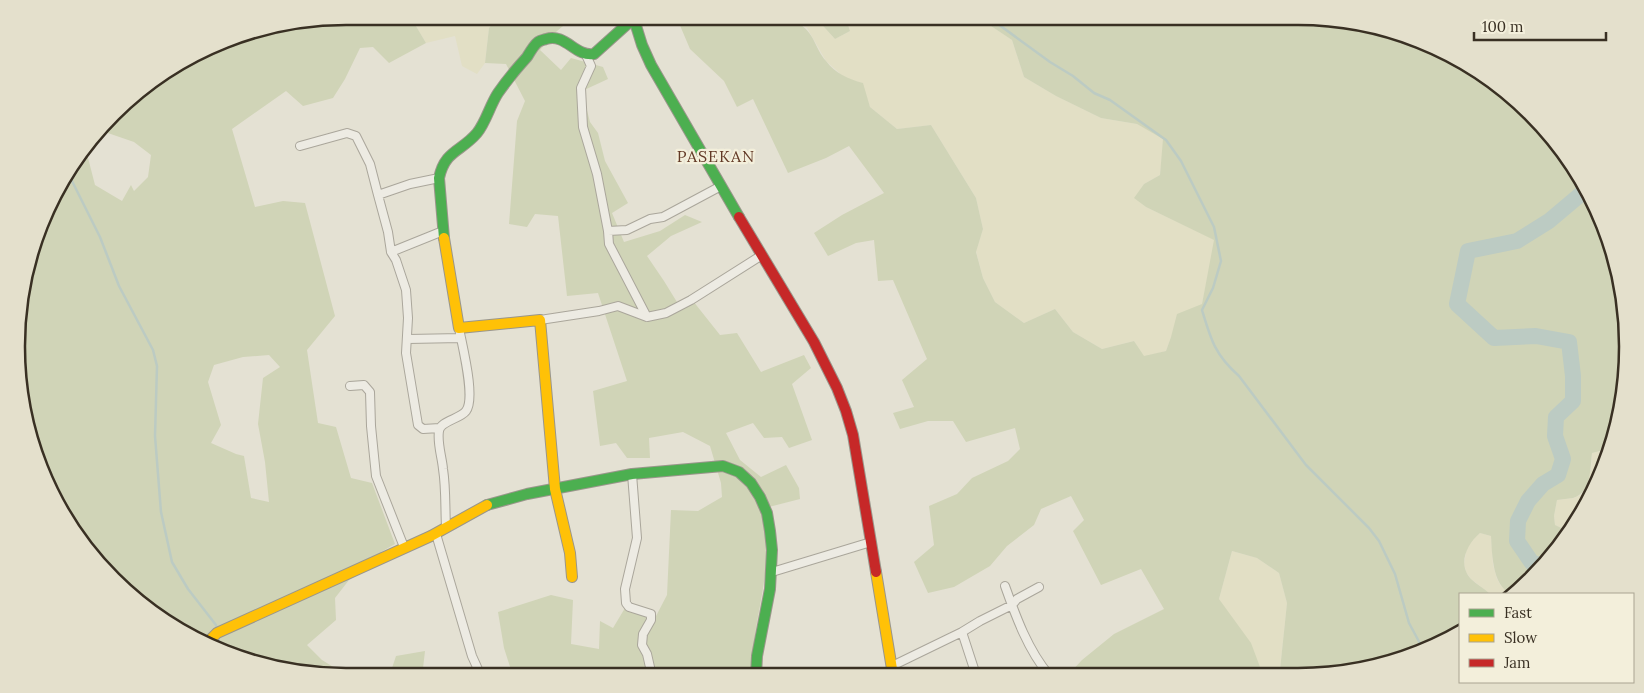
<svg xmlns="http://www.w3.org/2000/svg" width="1644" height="693" font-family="Lora,serif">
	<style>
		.farmland { fill: #e2dfc5 }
		.green { fill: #d0d4b7; fill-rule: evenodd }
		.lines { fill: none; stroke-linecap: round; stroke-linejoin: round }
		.stream { stroke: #bccbc3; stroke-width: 2.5 }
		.river { stroke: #bccbc3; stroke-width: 16 }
		.street-casing { stroke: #aaa69b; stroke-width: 10 }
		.fast-casing { stroke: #9a968b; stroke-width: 12 }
		.slow-casing { stroke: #9a968b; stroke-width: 12 }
		.jam-casing { stroke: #9a968b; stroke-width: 12 }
		.street { stroke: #edebe3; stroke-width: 8 }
		.fast { stroke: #4caf50; stroke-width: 10 }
		.slow { stroke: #ffc107; stroke-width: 10 }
		.jam { stroke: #c62828; stroke-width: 10 }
		.labels { text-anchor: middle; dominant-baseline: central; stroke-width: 4.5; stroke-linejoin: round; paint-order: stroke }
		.quarter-label { font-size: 16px; letter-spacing: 1px; fill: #623926; stroke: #f3efdb }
		.rim { fill: none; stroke: #393023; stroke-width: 2.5 }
	</style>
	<rect width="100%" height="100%" fill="#e4e1d3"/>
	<path class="farmland" d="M410 16H498L489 28 485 63 477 74 462 66 455 36 426 43Z
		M800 16H814L835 39 850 31 845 16H976L1012 40 1024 77 1056 96 1101 118 1137 124 1164 139 1160 175 1144 184 1135 198 1146 207 1215 240 1202 304 1171 337 1166 351 1143 357 1134 341 1102 349 1073 332 1055 309 1024 323 995 302 983 278 976 251 983 229 976 198 931 125 897 129 870 107 862 83 845 78 826 61 807 28 798 23Z
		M1604 450 1610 453 1572 530 1570 532 1555 525 1554 516 1557 500 1574 498 1582 494 1591 470 1592 453Z
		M1480 533 1491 536 1493 565 1497 579 1501 586 1512 594H1490L1471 579 1466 572 1464 564 1467 547 1471 541Z
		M1232 551 1257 558 1279 573 1287 603 1280 670 1288 674H1256L1260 667 1219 599Z"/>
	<path class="green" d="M347 16H410L426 43 389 63 373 47 360 48 345 79 333 98 303 106 286 91 232 129 255 207 283 201 305 203 335 316 307 350 318 423 336 427 351 478 372 483 395 544 381 552 379 564 349 580 335 598 336 620 307 645 322 660 335 668 331 674 240 659 181 632 129 595 60 511 34 453 19 390 23 282 60 182 86 150 95 185 122 201 131 185 134 191 148 177 151 155 134 142 102 131 129 98 182 60 240 34ZM269 355 280 367 263 378 258 424 265 462 269 502 251 498 244 456 236 454 211 443 221 425 208 382 214 365 243 357Z
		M498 16H575L557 31 540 50 561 70 571 58 603 67 608 79 582 91 590 122 598 133 605 161 628 203 612 213 624 242 660 231 685 215 702 222 671 236 647 256 664 281 680 307 693 301 720 335 737 333 761 372 804 355 811 368 792 384 812 440 789 448 782 437 764 438 753 423 726 433 740 460 761 477 786 465 799 488 800 499 761 509C763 523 766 538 766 552 767 594 749 634 754 676H513L504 648 498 612 551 595 573 600 571 644 599 649 600 621 613 628 625 608 655 618 667 595 671 510 698 511 722 497 721 483 710 446 683 432 649 438 650 458H627L616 443 600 446 593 391 627 381 598 293 567 296 558 216 535 214 527 227 509 224 517 121 525 101 506 64 485 63 489 28Z
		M676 16H800L798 23C815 33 814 47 826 61 835 73 848 79 863 83L870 107 897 129 931 125 976 198 983 229 976 252 983 278 995 302 1024 323 1055 309 1073 332 1102 349 1134 341 1144 356 1166 351 1171 337 1177 314 1202 304 1214 240 1146 207 1134 198 1144 184 1160 175 1163 139 1137 124 1101 118 1056 96 1024 77 1012 40 976 16H1298L1404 34 1463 61 1515 98 1560 146 1594 201 1617 261 1627 325 1625 390 1610 453 1604 450 1592 453C1590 468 1592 492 1573 498 1568 499 1562 499 1557 500L1554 516 1555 525 1570 532 1516 594C1492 593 1492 552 1491 536L1480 533C1467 544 1457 564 1471 579 1477 585 1484 588 1490 594H1460V632L1443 643 1341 674H1288L1280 670 1287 603 1279 573 1257 558 1232 551 1219 599 1251 643 1260 667 1256 674H1227L1221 673 1220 674 1068 675 1082 660 1114 634 1164 609 1141 569 1101 585 1073 531 1084 520 1071 496 1041 509 1034 525 1007 546 990 566 954 587 928 593 914 562 934 545 929 506 957 494 972 478 1008 461 1020 449 1015 428 966 442 953 421H928L900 429 893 413 914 407 902 380 927 359 893 280 878 281 874 240 856 243 828 256 814 233 842 215 884 193 849 146 826 158 788 173 753 99 737 107 724 81 690 49Z
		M814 16H845L850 31 835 39Z
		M425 651 422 677H389L396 656Z"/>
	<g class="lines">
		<path class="stream" d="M987 16 1050 62 1073 76 1094 93 1110 100 1166 140 1181 161 1214 227 1221 261 1213 288 1202 310C1211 340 1215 355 1239 376L1306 465 1369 528 1379 541 1395 574 1409 623 1423 649
			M68 173 100 237 119 286 153 350 157 366 155 436 161 512 172 562 188 589 216 625 217 630
			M218 636 220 650"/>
		<path class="river" d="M1542 565 1532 563 1517 541 1518 521 1528 501 1543 484 1558 475 1563 459 1555 436 1556 417 1573 401V376L1569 342 1536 336 1494 338 1457 304 1468 251 1517 241 1549 221 1587 189"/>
		<g class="street-casing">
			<path id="street" d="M586 55 591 66 581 88 583 127 597 174 608 231 609 244 647 317
				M300 146 347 133 356 136 370 164 378 195
				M439 178 410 184 378 195 388 232 391 252 396 260 406 290 408 318 406 353 418 425 423 429 440 428
				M608 231 627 230 650 219 663 217 721 186
				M391 252 443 231
				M540 320 599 311 618 306 647 317 666 313 691 300 762 255
				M408 339 461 338
				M350 386 364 385 370 392 371 426 376 476 404 547
				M632 474 637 538 625 589 626 603 629 607 651 614V620L643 634 642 645 647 654 652 676
				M446 527C445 508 446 488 443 469 442 457 437 443 439 431 440 421 460 419 466 411 476 398 462 345 459 328
				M436 534 472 656 481 676
				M772 572 871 542
				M1005 586C1016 617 1028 650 1049 675
				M962 632 976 675
				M892 666 962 632 980 621 1012 605 1017 599 1039 587"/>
		</g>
		<g class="fast-casing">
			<path id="fast" d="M633 16 642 45 651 65 739 217
				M444 238 439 178C445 150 461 152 477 133 486 122 490 105 498 93 507 80 517 68 527 57 530 52 534 45 538 42 541 40 543 40 546 39 566 33 575 57 594 54L634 18
				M487 505 527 494 632 474 723 466 739 472 751 483 760 497 767 513 770 531 772 550 770 589 757 656 756 676"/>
		</g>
		<g class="slow-casing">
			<path id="slow" d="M444 238 459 328 540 320 555 489 570 553 572 577
				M876 572 893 675
				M206 644 217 633 431 536 487 505"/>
		</g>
		<g class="jam-casing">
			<path id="jam" d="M739 217 814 342 837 388 846 411 853 435 876 572"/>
		</g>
		<use href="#street" class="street"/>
		<use href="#fast" class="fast"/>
		<use href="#slow" class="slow"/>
		<use href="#jam" class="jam"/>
	</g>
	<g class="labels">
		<g class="quarter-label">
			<text x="716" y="156">PASEKAN</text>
		</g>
	</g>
	<path d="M0 0H1644V693H0ZM346 25H1298A321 321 0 0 1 1619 346V347A321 321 0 0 1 1298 668H346A321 321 0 0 1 25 347V346A321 321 0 0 1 346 25Z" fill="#e4e0cc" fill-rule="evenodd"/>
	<path class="rim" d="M346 25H1298A321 321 0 0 1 1619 346V347A321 321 0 0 1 1298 668H346A321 321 0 0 1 25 347V346A321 321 0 0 1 346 25Z"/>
	<rect x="1459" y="593" width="175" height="90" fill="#f3efdb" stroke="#a9a391"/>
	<rect x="1469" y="609" width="25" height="8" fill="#4caf50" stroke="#a9a391"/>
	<text x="1504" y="618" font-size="15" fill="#393023">Fast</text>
	<rect x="1469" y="634" width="25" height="8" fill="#ffc107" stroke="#a9a391"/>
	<text x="1504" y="643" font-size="15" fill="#393023">Slow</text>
	<rect x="1469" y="659" width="25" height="8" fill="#c62828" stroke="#a9a391"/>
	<text x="1504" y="668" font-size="15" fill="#393023">Jam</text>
	<path d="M1474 32v8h132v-8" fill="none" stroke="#393023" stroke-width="2.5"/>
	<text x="1482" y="32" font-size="15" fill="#393023" stroke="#f3efdb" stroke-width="4" paint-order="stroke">100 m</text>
</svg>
